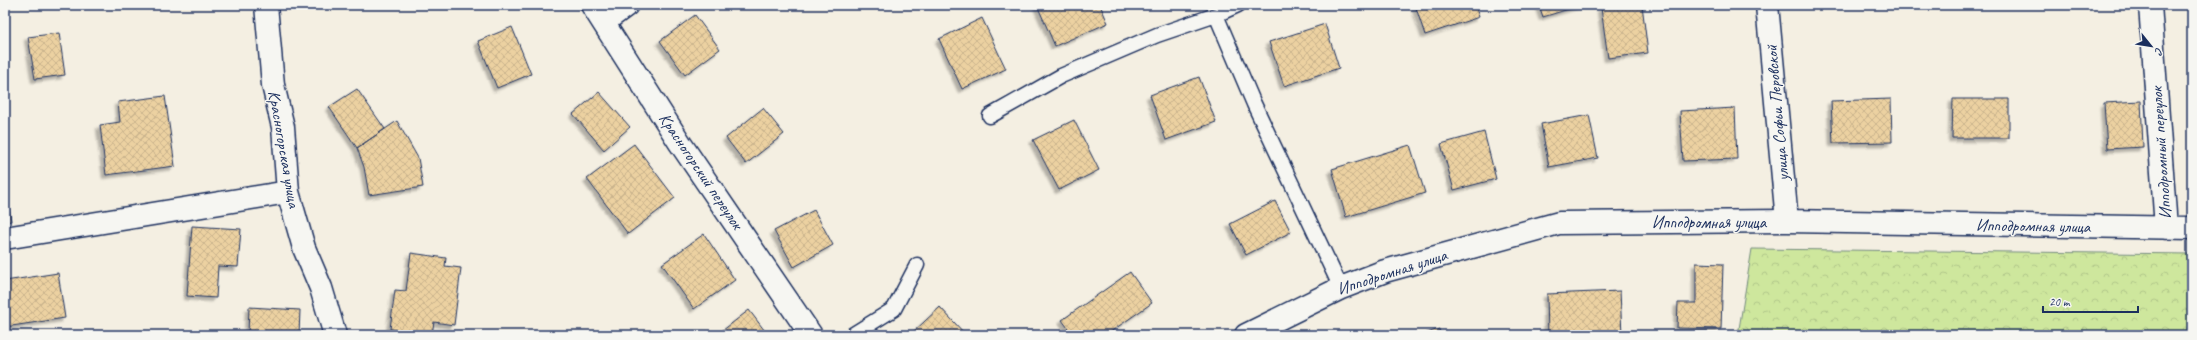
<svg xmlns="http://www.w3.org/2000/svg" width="2197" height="340" font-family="Caveat,sans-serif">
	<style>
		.forest { fill: url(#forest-crowns); stroke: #748b7e }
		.building { fill: url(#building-cross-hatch); stroke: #1b2f5e; filter: url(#shadow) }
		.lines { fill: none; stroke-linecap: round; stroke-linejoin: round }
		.service-casing { stroke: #1b2f5e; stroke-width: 17 }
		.minor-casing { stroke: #1b2f5e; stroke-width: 25 }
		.service { stroke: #f6f6f2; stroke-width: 14 }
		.minor { stroke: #f6f6f2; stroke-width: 22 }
		.labels { text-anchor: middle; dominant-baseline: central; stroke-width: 3; stroke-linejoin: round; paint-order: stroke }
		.street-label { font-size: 17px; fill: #1b2f5e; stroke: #f6f6f2 }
	</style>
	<defs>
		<pattern id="forest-crowns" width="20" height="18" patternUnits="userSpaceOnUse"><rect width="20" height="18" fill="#cee79d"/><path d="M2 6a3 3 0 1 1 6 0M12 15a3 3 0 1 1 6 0" fill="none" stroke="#b0c68a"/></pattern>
		<pattern id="building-cross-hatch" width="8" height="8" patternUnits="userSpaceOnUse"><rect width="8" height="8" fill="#ecd1a1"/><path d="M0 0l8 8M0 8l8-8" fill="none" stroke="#cab48d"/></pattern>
		<filter id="shadow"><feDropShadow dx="-3.5" dy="3.5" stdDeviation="1" flood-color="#0004"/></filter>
	</defs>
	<rect width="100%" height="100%" fill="#f4efe2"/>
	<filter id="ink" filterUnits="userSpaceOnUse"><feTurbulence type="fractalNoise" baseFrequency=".025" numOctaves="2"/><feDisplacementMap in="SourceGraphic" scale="8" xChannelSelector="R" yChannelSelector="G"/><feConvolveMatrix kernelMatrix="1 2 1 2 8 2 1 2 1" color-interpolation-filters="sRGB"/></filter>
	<g filter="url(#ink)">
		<path class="forest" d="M1752 249 2192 254V335H1738Z"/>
		<path class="building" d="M1037 5H1100L1108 23 1055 46Z
			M1415 5H1475L1479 17 1425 35Z
			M1539 5H1582L1543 17Z
			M1626 5H1642L1648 53 1608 58 1601 8Z
			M695 15 720 49 685 75 660 41Z
			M982 18 1006 69 962 89 939 39Z
			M1325 24 1339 68 1284 86 1269 42Z
			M512 27 531 74 497 88 478 41Z
			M59 33 65 75 35 79 28 37Z
			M1199 77 1216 122 1166 140 1150 95Z
			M357 89 385 129 357 148 329 107Z
			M599 92 630 127 604 150 573 114Z
			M165 96 175 166 106 175 100 125 120 122 118 102Z
			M1891 99 1892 142 1833 143 1831 101Z
			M1953 99H2009V138H1952Z
			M2141 101 2143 147 2107 149 2104 103Z
			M763 108 784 134 746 164 726 138Z
			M1735 108 1737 159 1683 161 1680 111Z
			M1589 115 1598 158 1549 167 1541 124Z
			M1074 120 1099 170 1059 190 1033 140Z
			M397 121 418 158 423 187 369 195 364 167 357 148Z
			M1484 132 1496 179 1454 190 1441 144Z
			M634 144 675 198 628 234 587 179Z
			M1410 145 1425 193 1346 217 1332 169Z
			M5 182 11 221 5 222Z
			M1275 201 1291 232 1246 255 1230 224Z
			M814 210 833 245 794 267 774 231Z
			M192 226 241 229 238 267 218 266 216 298 187 296Z
			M704 234 735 280 694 309 662 264Z
			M411 253 446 258 445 266 461 268 454 325 434 322 432 334 390 329 395 290 406 291Z
			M1696 263 1723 264 1721 329 1677 328 1678 303H1696Z
			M1130 272 1152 303 1106 335H1073L1062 320Z
			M58 273 65 318 5 327V281Z
			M1620 291 1622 335H1548L1547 294Z
			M249 307 300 310 299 335H248Z
			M940 307 966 335H910Z
			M749 310 768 335H718V334Z
			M1439 329 1440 335H1421Z"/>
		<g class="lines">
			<g class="service-casing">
				<path id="service" d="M1216 15 1238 5
					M990 116 1061 76 1157 35 1216 15 1254 104 1341 288
					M852 335 894 309 917 265"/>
			</g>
			<g class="minor-casing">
				<path id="minor" d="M266 5 273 85 283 127 288 192 304 248 321 288 335 335
					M592 5 680 143 811 335
					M1767 5 1787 221
					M2150 5 2166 228
					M604 22 627 5
					M5 238 288 192
					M1246 335 1341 288 1385 271 1559 223 1787 221 2192 228"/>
			</g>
			<use href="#service" class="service"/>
			<use href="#minor" class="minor"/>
		</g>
	</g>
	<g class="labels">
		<g class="street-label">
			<text transform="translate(1777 113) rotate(-95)">улица Софьи Перовской</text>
			<text transform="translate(284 149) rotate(80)">Красногорская улица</text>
			<text transform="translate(2161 153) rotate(-94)">Ипподромный переулок</text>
			<text transform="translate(701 171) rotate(56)">Красногорский переулок</text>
			<text x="1709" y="222">Ипподромная улица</text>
			<text transform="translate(2033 226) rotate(1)">Ипподромная улица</text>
			<text transform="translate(1392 272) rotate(-18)">Ипподромная улица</text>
		</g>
	</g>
	<rect width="2197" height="340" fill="none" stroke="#f6f6f2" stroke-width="20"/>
	<rect x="10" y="10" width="2177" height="320" fill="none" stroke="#1b2f5e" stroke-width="1.5" filter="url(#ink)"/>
	<g transform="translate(2151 46) rotate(120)" stroke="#f6f6f2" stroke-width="3" paint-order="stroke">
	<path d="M0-3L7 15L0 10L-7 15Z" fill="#1b2f5e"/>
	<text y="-6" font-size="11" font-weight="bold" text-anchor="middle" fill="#1b2f5e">С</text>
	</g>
	<path d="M2043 306v6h95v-6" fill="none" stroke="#1b2f5e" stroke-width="2"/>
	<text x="2049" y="306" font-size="12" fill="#1b2f5e" stroke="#f6f6f2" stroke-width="3" paint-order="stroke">20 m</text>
</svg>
